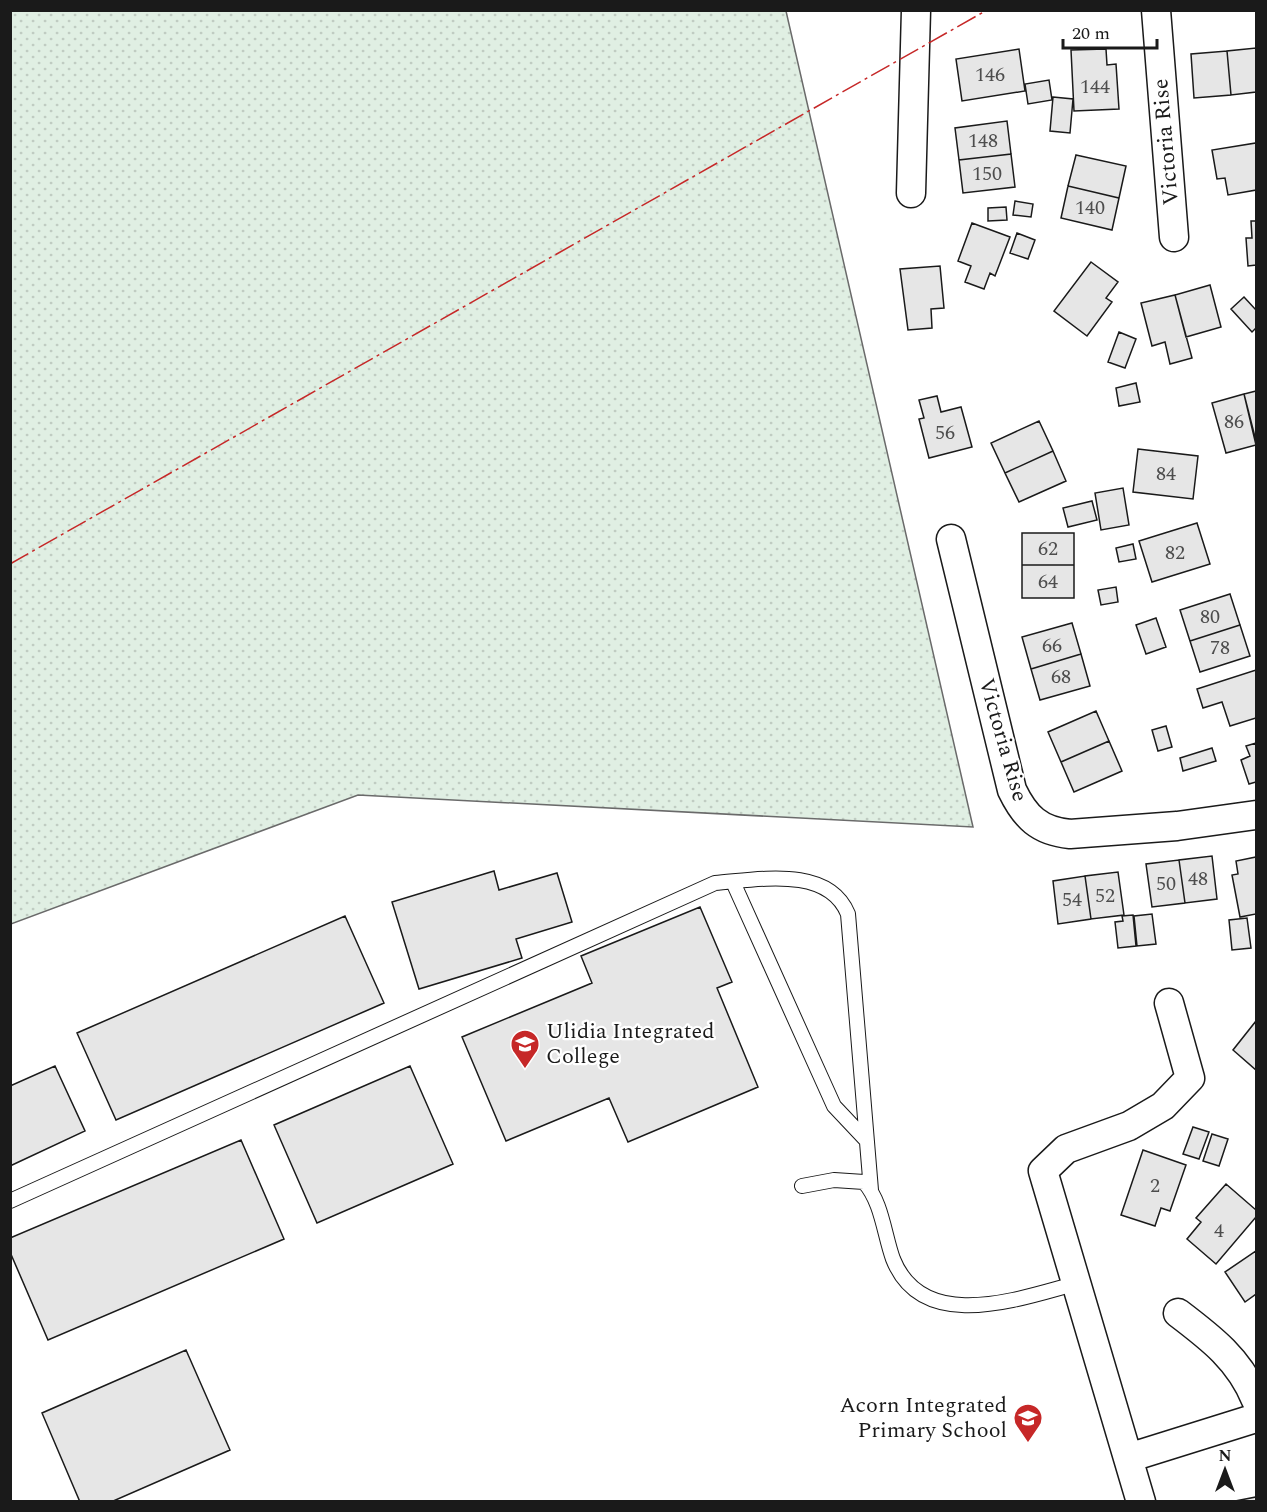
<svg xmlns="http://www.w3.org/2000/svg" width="1267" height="1512" font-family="Spectral,serif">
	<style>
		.grass { fill: url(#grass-dots); stroke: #6a6a6a; stroke-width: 1.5 }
		.building { fill: #e6e6e6; stroke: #1a1a1a; stroke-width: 1.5 }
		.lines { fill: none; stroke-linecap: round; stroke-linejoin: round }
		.lane-casing { stroke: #1a1a1a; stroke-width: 16 }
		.street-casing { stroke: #1a1a1a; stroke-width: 31 }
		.lane { stroke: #fff; stroke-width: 14 }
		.street { stroke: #fff; stroke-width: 28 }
		.power { stroke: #c62828; stroke-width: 1.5; stroke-dasharray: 21 4.5 3 4.5; stroke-linecap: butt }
		.labels { text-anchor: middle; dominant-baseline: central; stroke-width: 4.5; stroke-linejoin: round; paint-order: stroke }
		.number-label { font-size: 20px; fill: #4d4d4d }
		.street-label { font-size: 22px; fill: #1a1a1a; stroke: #fff }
		.poi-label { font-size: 22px; fill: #1a1a1a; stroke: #fff; text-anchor: start }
	</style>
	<defs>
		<pattern id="grass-dots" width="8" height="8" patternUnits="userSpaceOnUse" patternTransform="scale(1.5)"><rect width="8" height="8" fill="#e0efe3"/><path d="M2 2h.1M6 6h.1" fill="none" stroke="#c0ccc2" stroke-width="1.8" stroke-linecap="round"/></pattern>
	</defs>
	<rect width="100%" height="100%" fill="#fff"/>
	<path class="grass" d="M11 10 786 11 973 827 358 795 11 924Z"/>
	<path class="building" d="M1256 48V92L1231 95 1227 51Z
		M1019 49 1025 91 962 101 956 59Z
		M1106 49 1107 65 1116 64 1119 109 1074 111 1071 50Z
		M1227 51 1231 95 1194 98 1191 54Z
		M1049 80 1052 100 1028 104 1025 84Z
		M1053 97 1073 99 1070 133 1050 131Z
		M1007 121 1011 154 959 160 955 128Z
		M1256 143V190L1228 195 1225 178 1217 179 1212 150Z
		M1011 154 1015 187 963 193 959 160Z
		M1076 155 1126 166 1119 198 1068 186Z
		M1068 186 1119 198 1112 230 1061 218Z
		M1015 201 1033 204 1031 217 1013 215Z
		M1006 207 1007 220 988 221V208Z
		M1251 221H1256V265L1248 266 1246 238H1252Z
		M972 223 1010 237 995 276 990 273 984 289 965 282 971 266 958 261Z
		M1017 233 1035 240 1028 259 1010 253Z
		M1091 262 1118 282 1106 298 1112 302 1087 336 1054 311Z
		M940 266 944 308 931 309 932 328 908 330 900 269Z
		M1210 285 1221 327 1186 337 1175 295Z
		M1175 295 1192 358 1170 364 1165 342 1152 346 1141 303Z
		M1244 297 1256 310V328L1252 332 1231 309Z
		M1119 332 1136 339 1125 368 1108 362Z
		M1136 383 1140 402 1119 406 1116 388Z
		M1256 391V441L1244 394Z
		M1244 394 1256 445 1226 453 1212 403Z
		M937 396 941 412 961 407 972 447 929 458 919 419 924 418 919 400Z
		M1039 421 1053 451 1005 473 991 443Z
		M1138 449 1198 456 1193 499 1133 492Z
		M1053 451 1066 481 1019 502 1005 473Z
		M1123 488 1129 525 1101 530 1095 493Z
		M1092 501 1097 520 1068 527 1063 508Z
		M1197 523 1210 564 1152 582 1139 541Z
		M1022 533H1074V565H1022Z
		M1133 544 1136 559 1119 562 1116 548Z
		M1022 565H1074V598H1022Z
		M1116 587 1118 602 1101 605 1098 590Z
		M1230 594 1240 625 1190 641 1180 610Z
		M1156 618 1166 647 1146 654 1136 625Z
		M1072 623 1081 654 1031 669 1022 637Z
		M1240 625 1250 656 1200 672 1190 641Z
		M1081 654 1090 686 1040 700 1031 669Z
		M1256 670V718L1230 726 1222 702 1203 708 1197 689Z
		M1096 711 1109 741 1061 762 1048 732Z
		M1166 726 1172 747 1158 751 1152 730Z
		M1109 741 1122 771 1074 792 1061 762Z
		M1256 743V782L1249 784 1241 760 1250 756 1246 746Z
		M1212 748 1216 761 1183 771 1180 758Z
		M1212 856 1217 899 1185 903 1179 860Z
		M1256 857V914L1240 917 1232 875 1238 874 1236 861Z
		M1179 860 1185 903 1152 907 1146 864Z
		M494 871 499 890 557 873 572 922 516 939 522 958 419 989 392 902Z
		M1118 872 1124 915 1091 919 1085 876Z
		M1085 876 1091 919 1058 924 1053 881Z
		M700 907 732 982 717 988 758 1087 628 1142 609 1098 506 1141 462 1037 592 983 581 956Z
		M1152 914 1156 944 1137 946 1134 916Z
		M1133 915 1136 946 1118 948 1115 922 1123 921 1122 916Z
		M345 916 384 1003 116 1120 77 1033Z
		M1247 918 1251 948 1232 950 1229 920Z
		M1256 1021V1070L1233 1050Z
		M55 1066 85 1131 10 1166V1086Z
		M410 1066 453 1164 317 1223 274 1125Z
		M1193 1127 1209 1132 1199 1159 1183 1154Z
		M1212 1134 1228 1139 1219 1166 1203 1161Z
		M241 1140 284 1239 48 1340 10 1252V1238Z
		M1143 1150 1186 1165 1170 1211 1161 1208 1155 1226 1121 1215Z
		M1226 1184 1256 1210V1217L1216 1264 1187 1239 1201 1222 1196 1218Z
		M1256 1251V1294L1245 1302 1225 1272Z
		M186 1350 230 1450 111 1502H80L42 1413Z
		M1256 1497V1502H1230Z"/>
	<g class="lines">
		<g class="lane-casing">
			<path id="lane" d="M733 882 834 1106 867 1141
				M802 1186 834 1180 864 1182C882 1202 884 1234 893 1259 923 1335 1021 1298 1078 1283
				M10 1201 715 883C757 880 828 865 848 914L871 1190"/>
		</g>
		<g class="street-casing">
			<path id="street" d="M1156 10 1174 237
				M911 193 916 10
				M951 539 1012 790C1025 817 1039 831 1070 834L1177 826 1256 815
				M1178 1313C1211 1338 1240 1360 1256 1400
				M1128 1458 1256 1418
				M1141 1502 1043 1171 1066 1149 1129 1126 1163 1106 1190 1078 1169 1003"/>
		</g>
		<use href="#lane" class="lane"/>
		<use href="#street" class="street"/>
		<path class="power" d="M10 564 987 10"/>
	</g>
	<defs>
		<g id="university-pin" transform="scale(1.5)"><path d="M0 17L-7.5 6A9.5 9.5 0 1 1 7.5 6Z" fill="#c62828" stroke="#fff"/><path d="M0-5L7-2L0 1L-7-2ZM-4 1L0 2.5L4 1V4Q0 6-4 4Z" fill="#fff"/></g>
		<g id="school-pin" transform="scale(1.5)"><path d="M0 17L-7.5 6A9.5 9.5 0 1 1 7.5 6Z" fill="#c62828" stroke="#fff"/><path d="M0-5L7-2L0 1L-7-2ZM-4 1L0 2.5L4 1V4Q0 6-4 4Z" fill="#fff"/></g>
	</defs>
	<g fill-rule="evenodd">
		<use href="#university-pin" x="525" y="1044"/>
		<use href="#school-pin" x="1028" y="1418"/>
	</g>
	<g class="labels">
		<g class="number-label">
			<text x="990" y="75">146</text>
			<text x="1095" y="87">144</text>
			<text x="983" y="141">148</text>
			<text x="987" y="174">150</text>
			<text x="1090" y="208">140</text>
			<text x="1234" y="422">86</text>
			<text x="945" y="433">56</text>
			<text x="1166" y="474">84</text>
			<text x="1048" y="549">62</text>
			<text x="1175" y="553">82</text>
			<text x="1048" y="582">64</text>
			<text x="1210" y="617">80</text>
			<text x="1052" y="646">66</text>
			<text x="1220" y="648">78</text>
			<text x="1061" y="677">68</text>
			<text x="1198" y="879">48</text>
			<text x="1166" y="884">50</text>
			<text x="1105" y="896">52</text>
			<text x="1072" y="900">54</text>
			<text x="1155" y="1186">2</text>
			<text x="1219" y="1231">4</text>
		</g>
		<g class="street-label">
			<text transform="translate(1166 142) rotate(-95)">Victoria Rise</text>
			<text transform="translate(1003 740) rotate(74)">Victoria Rise</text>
		</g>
		<g class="poi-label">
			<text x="546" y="1031">Ulidia Integrated<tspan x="546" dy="25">College</tspan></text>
			<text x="1007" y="1405" text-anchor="end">Acorn Integrated<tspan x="1007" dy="25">Primary School</tspan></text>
		</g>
	</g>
	<rect width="1267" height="1512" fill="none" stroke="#1a1a1a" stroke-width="24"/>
	<g transform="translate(1225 1470)" stroke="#ffffff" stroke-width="4.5" paint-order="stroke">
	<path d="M0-4.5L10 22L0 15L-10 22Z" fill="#1a1a1a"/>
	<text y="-9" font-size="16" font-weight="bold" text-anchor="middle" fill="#1a1a1a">N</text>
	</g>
	<path d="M1063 39v9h94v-9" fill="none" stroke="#1a1a1a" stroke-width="3"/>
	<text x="1072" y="39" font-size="18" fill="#1a1a1a" stroke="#ffffff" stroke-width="4.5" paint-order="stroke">20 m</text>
</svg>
